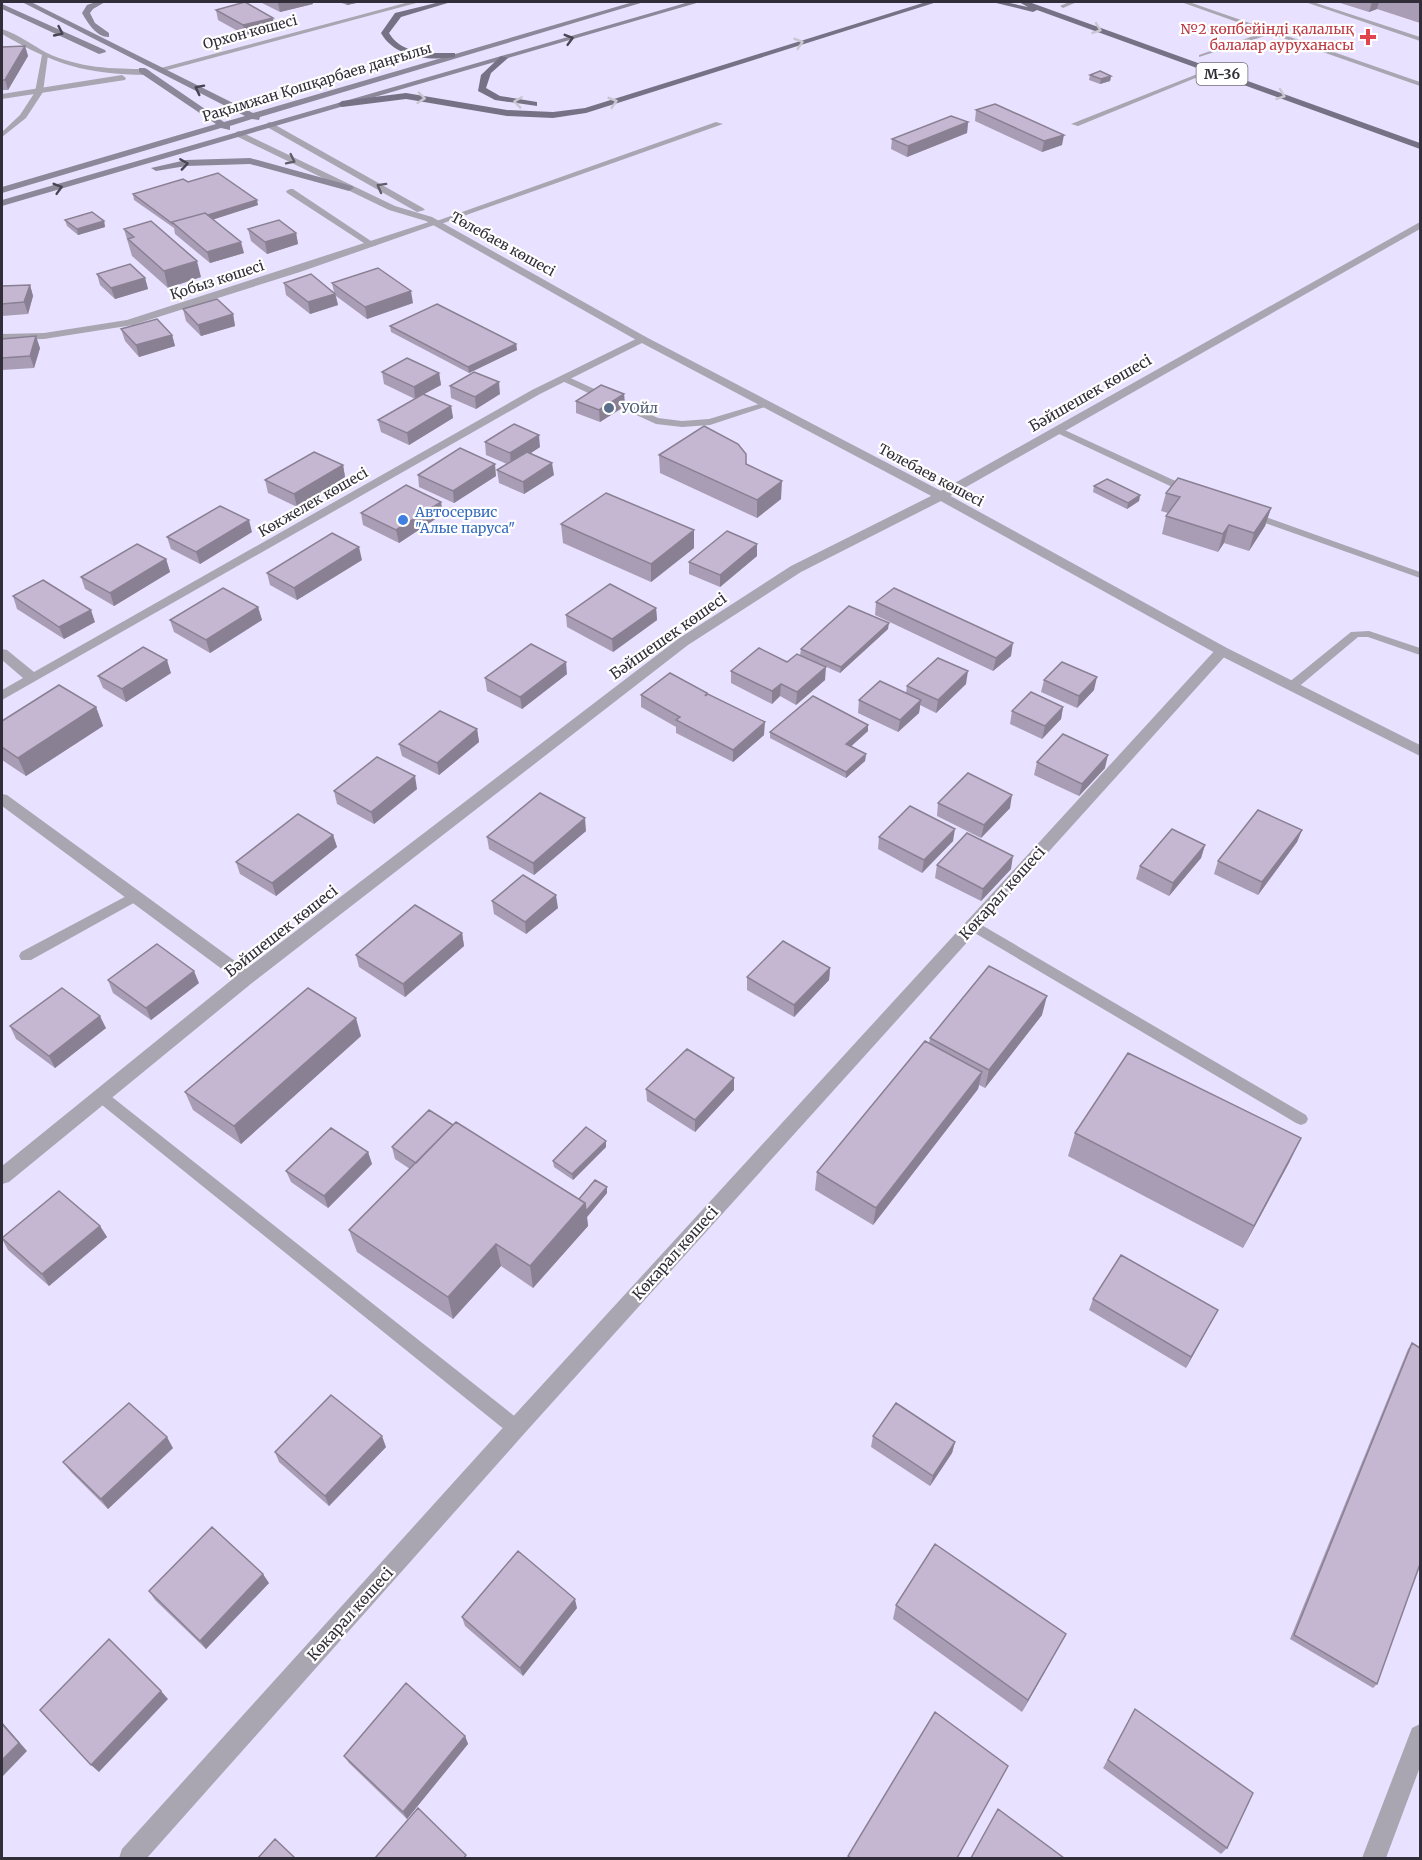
<svg xmlns="http://www.w3.org/2000/svg" width="1422" height="1860" font-family="Merriweather,serif">
	<style>
		.lines { fill: none; stroke-linecap: round; stroke-linejoin: round }
		.service { fill: #a9a6b2; fill-rule: evenodd }
		.minor { fill: #a9a6b2; fill-rule: evenodd }
		.tertiary { fill: #a9a6b2; fill-rule: evenodd }
		.secondary { fill: #8c8799; fill-rule: evenodd }
		.primary { fill: #777186; fill-rule: evenodd }
		.wall { fill: #a99db5 }
		.shaded-wall { fill: #8a8093 }
		.building { fill: #c5b7d2; stroke: #8a8093; stroke-width: 1.5 }
		.oneway { stroke: #c9c6cf }
		.oneway2 { stroke: #484451 }
		.oneway3 { stroke: #615e69 }
		.health-dot { fill: #e0444e; stroke: #fff; stroke-width: 2 }
		.service-dot { fill: #5c6f8a; stroke: #fff; stroke-width: 2 }
		.shop-dot { fill: #3f7fe0; stroke: #fff; stroke-width: 2 }
		.labels { text-anchor: middle; dominant-baseline: central; stroke-width: 4.5; stroke-linejoin: round; paint-order: stroke }
		.far-health-label { font-size: 14px; fill: #be3a42; stroke: #fff; text-anchor: end }
		.far-street-label { font-size: 14px; fill: #312e39; stroke: #fff }
		.shield { fill: #fff; stroke: #6f6d74; stroke-width: 1.5 }
		.shield-label { font-size: 14px; font-weight: bold; fill: #312e39 }
		.far-service-label { font-size: 14px; fill: #4e5e75; stroke: #fff; text-anchor: start }
		.far-shop-label { font-size: 14px; fill: #366cbe; stroke: #fff; text-anchor: start }
		.street-label { font-size: 15px; fill: #312e39; stroke: #fff }
	</style>
	<rect width="100%" height="100%" fill="#e8e1ff"/>
	<g class="lines">
		<path class="service" d="M1069 2H1077L1063 8 1060 6Z
			M1181 2H1189L1420 82V86L1271 34 1199 57V55L1265 32Z
			M1305 2H1313L1420 37V41Z
			M45 53 48 55 43 92 26 118 2 137V132L20 115 35 92 42 55Z
			M1210 69 1215 70 1078 126 1071 124Z
			M716 122 723 124 438 225 431 223Z
			M290 189H293L377 245 370 247 287 193 286 191Z
			M560 376H566L658 418 682 421 709 419 766 402 771 405 710 425 682 427 656 424 560 380Z
			M1058 427 1193 489 1194 491 1189 494 1185 493 1055 432 1053 430Z
			M1249 511 1420 572V578L1245 516 1244 514Z
			M1369 631 1420 648V655L1368 637H1358L1296 689H1288L1286 686 1288 683 1351 632Z
			M134 892 139 894 141 897 139 900 31 960H21L19 956 21 952Z
			M973 920 1306 1115 1308 1119 1306 1123 1301 1125 1296 1123 968 929 966 925 968 921Z
			M102 1091 107 1093 522 1422 525 1428 522 1434 516 1436 510 1434 97 1101 95 1097 97 1093Z"/>
		<path class="minor" d="M409 2H420L164 71 157 69Z
			M2 29C18 34 32 45 47 53 79 68 112 69 147 69L151 72 147 75C85 74 55 65 2 34Z
			M122 75 126 78 125 80 2 99V94Z
			M432 221 440 223 300 272 133 325 44 339 2 340V334L44 333 127 320Z
			M1420 222V229L945 499 801 572 688 645 252 983 9 1182 2 1184V1166L234 978 2 806V794L7 795 246 969 678 639 791 566 937 493Z
			M642 336 646 337V341L540 394 2 700V690L23 678 2 660V649L7 650 34 672 532 390Z
			M1222 647 1229 651 1227 654 523 1435 147 1858H119L122 1849 509 1421 1217 648Z
			M1420 1724V1767L1386 1858H1362L1412 1728Z"/>
		<path class="tertiary" d="M270 122 423 208 425 210 417 212 267 127V123Z
			M239 131 395 206 432 217 646 337 945 493 1227 648 1420 745V756L1217 654 937 499 638 341 426 221 389 210 236 136V132Z"/>
		<path class="secondary" d="M22 2H31L253 113 633 2H644L260 117 259 120 252 119 230 126V130L221 128 2 193V187L216 124 139 72V68H145L224 122 245 116Z
			M96 2H105L93 9 90 13 95 23 109 33V37C96 37 88 23 82 13L87 5Z
			M689 2H700L2 206V200Z
			M2 4 105 50 106 52 99 54 2 9Z
			M250 158 352 186 354 188 349 191 250 164 186 166 156 171 151 168 186 160Z"/>
		<path class="primary" d="M440 2H451L401 17 389 33C402 55 430 53 452 53H455V57C429 61 395 58 381 33L395 13Z
			M926 2H937L586 113 553 118 507 116 406 99 342 107 338 104 342 101 406 93 507 110 553 112 585 108Z
			M992 2H1005L1028 7 1019 2H1029L1420 143V149L1037 10 1033 12Z
			M501 56 508 58 491 73 486 88 500 96 537 102V106L495 100 478 91 481 75Z"/>
	</g>
	<path class="wall" d="M262 2H312L313 4 280 12 262 3Z
		M339 2H361L347 5Z
		M1337 2H1420V23L1377 9 1369 12Z
		M216 10 275 28 245 35 218 20Z
		M25 46 28 56 8 90H2V47Z
		M1090 75 1111 76 1110 81 1100 84 1089 80Z
		M976 110 1062 145 1042 152 975 121Z
		M968 122 967 133 907 157 891 149 892 139Z
		M188 182 258 205 213 219 244 253 210 263 175 234 174 228 134 200 133 194Z
		M65 220 104 221 105 227 78 235 67 226Z
		M124 229 201 277 168 288 132 256Z
		M248 229 296 233 298 244 267 254 251 241Z
		M97 274 145 278 148 289 115 299 100 285Z
		M284 283 334 292 332 283 413 303 367 319 336 296 338 305 310 314 286 295Z
		M30 285 33 296 28 314 2 316V286Z
		M183 309 233 314 235 326 201 336 186 321Z
		M390 326 516 344 517 350 469 373 391 332Z
		M121 329 172 335 175 346 139 357 125 341Z
		M2 339 40 348 34 368 2 370Z
		M382 372 439 373 441 385 424 394 451 406 453 418 409 445 381 432 378 420 415 399 384 384Z
		M450 386 500 394 476 409 451 398Z
		M624 394 625 406 600 422 576 413V401Z
		M485 442 540 447 531 453 554 475 524 494 499 483 497 470 507 464 486 455Z
		M659 455 746 464 781 499 757 518 660 473Z
		M343 465 345 477 297 507 268 493 265 480Z
		M418 475 496 476 454 503 419 487Z
		M1094 486 1140 495 1139 501 1127 509 1093 492Z
		M1166 493 1271 508 1265 526 1249 551 1224 543 1218 552 1162 534 1166 516 1168 513 1161 511Z
		M361 513 443 514 399 543 363 525Z
		M561 524 694 548 651 582 563 543Z
		M252 532 200 564 171 549 167 537Z
		M757 544V556L720 587 689 574V562Z
		M166 559 170 572 114 606 85 589 81 577Z
		M362 560 297 600 270 585 267 573Z
		M13 596 95 622 64 639 17 609Z
		M876 602 1011 656 993 671 875 615Z
		M258 607 262 620 210 653 174 632 170 620Z
		M656 608 657 620 613 652 567 627 566 615Z
		M888 629 840 673 809 659 825 680 796 705 780 696 772 704 731 683V671L787 662 800 655 801 649Z
		M171 673 126 702 103 688 98 676Z
		M567 674 522 709 487 691 485 678Z
		M1044 680 1094 690 1077 708 1041 692Z
		M966 684 936 713 920 705 919 713 898 732 858 713 859 700 906 693 907 686Z
		M641 695H707L764 735 733 762 676 733V727L641 707Z
		M96 707 103 726 26 776 2 760V721Z
		M1063 707 1061 719 1042 739 1010 724 1012 711Z
		M477 729 479 742 439 775 402 756 399 744Z
		M868 731 851 746 866 754 865 761 846 778 770 738V732Z
		M1037 762 1105 768 1079 796 1034 775Z
		M417 789 374 824 337 804 334 791Z
		M938 803 1010 808 981 838 937 816Z
		M1302 830 1297 842 1258 895 1214 874 1218 861Z
		M586 831 534 875 489 849 487 837Z
		M333 835 337 847 276 896 240 874 236 862Z
		M879 837 953 841 922 873 878 849Z
		M1205 845 1201 858 1169 896 1136 879 1140 866Z
		M937 865 1011 869 981 901 935 878Z
		M492 901 558 908 526 934 494 914Z
		M462 933 464 946 405 997 359 967 356 955Z
		M830 968 829 980 794 1017 747 990V977Z
		M108 980 199 983 151 1020 113 993Z
		M1042 1015 985 1088 979 1085 978 1089 873 1225 815 1190 817 1172 929 1043 930 1038Z
		M10 1026 106 1028 55 1068 16 1039Z
		M361 1036 241 1144 193 1110 185 1092Z
		M646 1089 734 1090 695 1132 647 1101Z
		M1075 1133 1290 1161 1243 1248 1068 1156Z
		M392 1147 579 1199 607 1193 587 1217 588 1226 533 1288 501 1266 453 1319 357 1252 349 1230 410 1169 395 1159Z
		M606 1147 573 1180 554 1167 553 1161Z
		M368 1152 372 1164 328 1208 291 1182 286 1171Z
		M100 1226 107 1237 49 1286 8 1250 2 1239Z
		M1093 1299 1218 1310 1186 1368 1089 1310Z
		M1412 1343 1377 1684 1373 1688 1290 1639 1408 1349Z
		M873 1436 955 1442 952 1453 930 1486 871 1447Z
		M386 1447 329 1506 279 1462 275 1452Z
		M173 1448 108 1509 71 1472 63 1462Z
		M269 1583 206 1649 155 1600 149 1591Z
		M896 1605 1066 1634 1059 1647 1022 1712 893 1619Z
		M577 1608 523 1676 465 1626 462 1617Z
		M1135 1709 1227 1848 1221 1854 1103 1768Z
		M465 1736 468 1744 407 1819 349 1763 344 1756Z"/>
	<path class="shaded-wall" d="M282 2H312L313 4 280 12 278 3Z
		M346 2H361L347 5Z
		M1372 2H1379L1377 9 1369 12Z
		M273 18 275 28 245 35 243 25Z
		M25 46 28 56 8 90 5 80Z
		M1111 76 1110 81 1100 84 1101 79Z
		M968 122 967 133 907 157 908 146Z
		M1064 135 1062 145 1042 152 1044 141Z
		M257 200 258 205 181 230 176 225Z
		M104 221 105 227 78 235 77 229Z
		M296 233 298 244 267 254 265 242Z
		M241 242 244 253 210 263 207 252Z
		M197 261 201 277 168 288 164 271Z
		M145 278 148 289 115 299 111 288Z
		M30 285 33 296 28 314 24 302Z
		M411 291 413 303 367 319 365 307Z
		M335 294 338 305 310 314 308 302Z
		M233 314 235 326 201 336 198 325Z
		M172 335 175 346 139 357 136 345Z
		M36 336 40 348 34 368 30 356Z
		M516 344 517 350 469 373 468 367Z
		M439 373 441 385 415 399 414 387Z
		M499 382 500 394 476 409 475 397Z
		M624 394 625 406 600 422 599 410Z
		M451 406 453 418 409 445 407 433Z
		M539 435 540 447 511 466 510 453Z
		M552 463 554 475 524 494 523 482Z
		M495 464 496 476 454 503 453 491Z
		M343 465 345 477 297 507 294 494Z
		M782 481 781 499 757 518V500Z
		M1140 495 1139 501 1127 509 1128 503Z
		M441 502 443 514 399 543 396 530Z
		M1271 508 1265 526 1249 551 1254 533Z
		M249 520 252 532 200 564 196 552Z
		M1229 525 1224 543 1218 552 1223 534Z
		M694 530V548L651 582V564Z
		M757 544V556L720 587V575Z
		M359 547 362 560 297 600 294 588Z
		M166 559 170 572 114 606 110 593Z
		M258 607 262 620 210 653 206 640Z
		M656 608 657 620 613 652 612 639Z
		M91 610 95 622 64 639 59 627Z
		M889 623 888 629 840 673 841 667Z
		M1013 643 1011 656 993 671 996 658Z
		M167 660 171 673 126 702 122 689Z
		M566 662 567 674 522 709 520 697Z
		M826 667 825 680 796 705 797 692Z
		M968 671 966 684 936 713 938 700Z
		M1097 677 1094 690 1077 708 1079 696Z
		M781 684 780 696 772 704V691Z
		M921 700 919 713 898 732 900 720Z
		M96 707 103 726 26 776 18 758Z
		M1063 707 1061 719 1042 739 1045 726Z
		M765 722 764 735 733 762V750Z
		M868 725V731L846 751V744Z
		M477 729 479 742 439 775 437 763Z
		M866 754 865 761 846 778V772Z
		M1108 755 1105 768 1079 796 1082 784Z
		M415 776 417 789 374 824 371 812Z
		M1012 795 1010 808 981 838 984 825Z
		M585 818 586 831 534 875 533 863Z
		M955 829 953 841 922 873 924 860Z
		M1302 830 1297 842 1258 895 1262 882Z
		M333 835 337 847 276 896 272 883Z
		M1205 845 1201 858 1169 896 1173 883Z
		M1013 856 1011 869 981 901 983 889Z
		M556 895 558 908 526 934 525 922Z
		M462 933 464 946 405 997 403 984Z
		M830 968 829 980 794 1017V1005Z
		M194 971 199 983 151 1020 146 1008Z
		M1047 996 1042 1015 985 1088 989 1070Z
		M100 1016 106 1028 55 1068 49 1056Z
		M356 1018 361 1036 241 1144 234 1126Z
		M982 1072 978 1089 873 1225 876 1208Z
		M734 1078V1090L695 1132V1120Z
		M1301 1138 1290 1161 1243 1248 1254 1226Z
		M606 1141V1147L573 1180 572 1174Z
		M368 1152 372 1164 328 1208 324 1196Z
		M607 1187V1193L587 1217 588 1226 533 1288 530 1266 585 1203Z
		M100 1226 107 1237 49 1286 42 1274Z
		M496 1244 501 1266 453 1319 448 1297Z
		M1218 1310 1212 1321 1186 1368 1191 1357Z
		M382 1436 386 1447 329 1506 325 1496Z
		M167 1437 173 1448 108 1509 101 1499Z
		M955 1442 952 1453 930 1486 933 1476Z
		M263 1574 269 1583 206 1649 200 1641Z
		M575 1599 577 1608 523 1676 520 1668Z
		M1066 1634 1059 1647 1022 1712 1028 1700Z
		M161 1691 168 1699 99 1772 91 1765Z
		M2 1722 27 1751 2 1777Z
		M465 1736 468 1744 407 1819 403 1812Z"/>
	<path class="building" d="M245 2 273 18 243 25 216 10Z
		M25 46 5 80H2V47Z
		M1100 71 1111 76 1101 79 1090 75Z
		M995 104 1064 135 1044 141 976 110Z
		M951 116 968 122 908 146 892 139Z
		M218 173 257 200 208 215 205 213 172 222 173 224 133 194 183 179 188 182Z
		M92 212 104 221 77 229 65 220Z
		M205 213 241 242 207 252 172 222Z
		M279 220 296 233 265 242 248 229Z
		M151 221 197 261 164 271 128 239 134 237 124 229Z
		M130 264 145 278 111 288 97 274Z
		M378 268 411 291 365 307 332 283Z
		M311 274 335 294 308 302 284 283Z
		M30 285 24 302 2 304V286Z
		M217 299 233 314 198 325 183 309Z
		M437 304 516 344 468 367 390 326Z
		M157 319 172 335 136 345 121 329Z
		M36 336 30 356 2 358V339Z
		M407 358 439 373 414 387 382 372Z
		M474 372 499 382 475 397 450 386Z
		M601 385 624 394 599 410 576 401Z
		M423 394 451 406 407 433 378 420Z
		M514 424 539 435 510 453 485 442Z
		M704 426 738 444 746 454V464L782 481 757 500 659 455Z
		M460 448 495 464 453 491 418 475Z
		M314 452 343 465 294 494 265 480Z
		M527 452 552 463 523 482 497 470Z
		M1178 478 1271 508 1254 533 1229 525 1223 534 1166 516 1180 497 1166 493Z
		M1107 479 1140 495 1128 503 1094 486Z
		M406 485 441 502 396 530 361 513Z
		M606 493 694 530 651 564 561 524Z
		M220 506 249 520 196 552 167 537Z
		M727 531 757 544 720 575 689 562Z
		M332 533 359 547 294 588 267 573Z
		M137 544 166 559 110 593 81 577Z
		M43 580 91 610 59 627 13 596Z
		M610 584 656 608 612 639 566 615Z
		M223 588 258 607 206 640 170 620Z
		M894 588 1013 643 996 658 876 602Z
		M849 606 889 623 841 667 801 649Z
		M531 644 566 662 520 697 485 678Z
		M143 647 167 660 122 689 98 676Z
		M759 648 787 662 797 654 826 667 797 692 781 684 772 691 731 671Z
		M938 658 968 671 938 700 907 686Z
		M1062 662 1097 677 1079 696 1044 680Z
		M670 673 707 693 705 696 708 694 765 722 733 750 676 720 680 717 641 695Z
		M880 681 921 700 900 720 859 700Z
		M59 685 96 707 18 758 2 747V721Z
		M1031 692 1063 707 1045 726 1012 711Z
		M813 696 868 725 846 744 866 754 846 772 770 732Z
		M440 711 477 729 437 763 399 744Z
		M1063 734 1108 755 1082 784 1037 762Z
		M377 757 415 776 371 812 334 791Z
		M968 773 1012 795 984 825 938 803Z
		M540 793 585 818 533 863 487 837Z
		M910 806 955 829 924 860 879 837Z
		M1258 810 1302 830 1262 882 1218 861Z
		M298 814 333 835 272 883 236 862Z
		M1172 829 1205 845 1173 883 1140 866Z
		M967 833 1013 856 983 889 937 865Z
		M523 875 556 895 525 922 492 901Z
		M415 905 462 933 403 984 356 955Z
		M783 941 830 968 794 1005 747 977Z
		M157 944 194 971 146 1008 108 980Z
		M989 966 1047 996 989 1070 930 1038Z
		M62 988 100 1016 49 1056 10 1026Z
		M308 988 356 1018 234 1126 185 1092Z
		M925 1041 982 1072 876 1208 817 1172Z
		M687 1049 734 1078 695 1120 646 1089Z
		M1128 1053 1301 1138 1254 1226 1075 1133Z
		M429 1110 453 1125 416 1163 392 1147Z
		M456 1122 585 1203 530 1266 496 1244 448 1297 349 1230Z
		M586 1127 606 1141 572 1174 553 1161Z
		M331 1128 368 1152 324 1196 286 1171Z
		M595 1180 607 1187 586 1211 585 1203 579 1199Z
		M59 1191 100 1226 42 1274 2 1238Z
		M1121 1255 1218 1310 1191 1357 1093 1299Z
		M1412 1343 1420 1348V1564L1377 1684 1294 1635Z
		M331 1395 382 1436 325 1496 275 1452Z
		M129 1403 167 1437 101 1499 63 1462Z
		M896 1403 955 1442 933 1476 873 1436Z
		M212 1527 263 1574 200 1641 149 1591Z
		M935 1544 1066 1634 1028 1700 896 1605Z
		M518 1551 575 1599 520 1668 462 1617Z
		M109 1639 161 1691 91 1765 40 1710Z
		M406 1683 465 1736 403 1812 344 1756Z
		M1135 1709 1253 1793 1227 1848 1108 1760Z
		M935 1712 1008 1766 957 1858H851L848 1856Z
		M2 1724 19 1743 2 1760Z
		M418 1808 466 1855 464 1858H375Z
		M998 1809 1064 1858H971Z
		M275 1839 295 1858H258Z"/>
	<defs><path id="oneway-chevron" d="M-2-3.5L2.5 0L-2 3.5" fill="none" stroke-width="1.6" stroke-linecap="round" stroke-linejoin="round" transform="scale(1.5)"/></defs>
	<g class="oneway">
		<use href="#oneway-chevron" transform="translate(1097 29) rotate(20)"/>
		<use href="#oneway-chevron" transform="translate(799 43) rotate(-17)"/>
		<use href="#oneway-chevron" transform="translate(1281 95) rotate(20)"/>
		<use href="#oneway-chevron" transform="translate(421 98) rotate(6)"/>
		<use href="#oneway-chevron" transform="translate(518 102) rotate(-172)"/>
		<use href="#oneway-chevron" transform="translate(613 102) rotate(-17)"/>
	</g>
	<g class="oneway2">
		<use href="#oneway-chevron" transform="translate(59 32) rotate(25)"/>
		<use href="#oneway-chevron" transform="translate(569 39) rotate(-16)"/>
		<use href="#oneway-chevron" transform="translate(199 89) rotate(-153)"/>
		<use href="#oneway-chevron" transform="translate(184 164) rotate(-8)"/>
		<use href="#oneway-chevron" transform="translate(58 188) rotate(-16)"/>
	</g>
	<g class="oneway3">
		<use href="#oneway-chevron" transform="translate(291 160) rotate(26)"/>
		<use href="#oneway-chevron" transform="translate(381 187) rotate(-151)"/>
	</g>
	<path class="health-dot" d="M1365 28h6v6h6v6h-6v6h-6v-6h-6v-6h6z"/>
	<circle class="service-dot" cx="609" cy="408" r="6"/>
	<circle class="shop-dot" cx="403" cy="520" r="6"/>
	<g class="labels">
		<g class="far-health-label">
			<text x="1354" y="29">№2 көпбейінді қалалық<tspan x="1354" dy="16">балалар ауруханасы</tspan></text>
		</g>
		<g class="far-street-label">
			<text transform="translate(250 32) rotate(-15)">Орхон көшесі</text>
			<text transform="translate(317 82) rotate(-17)">Рақымжан Қошқарбаев даңғылы</text>
			<text transform="translate(503 244) rotate(29)">Төлебаев көшесі</text>
			<text transform="translate(217 280) rotate(-18)">Қобыз көшесі</text>
			<text transform="translate(931 475) rotate(28)">Төлебаев көшесі</text>
			<text transform="translate(313 502) rotate(-30)">Көкжелек көшесі</text>
		</g>
		<rect class="shield" x="1196.5" y="63" width="51" height="22" rx="4.5"/>
		<g class="shield-label">
			<text x="1222" y="74">M-36</text>
		</g>
		<g class="far-service-label">
			<text x="621" y="408">УОйл</text>
		</g>
		<g class="far-shop-label">
			<text x="415" y="512">Автосервис<tspan x="415" dy="16">"Алые паруса"</tspan></text>
		</g>
		<g class="street-label">
			<text transform="translate(1090 393) rotate(-30)">Бәйшешек көшесі</text>
			<text transform="translate(668 636) rotate(-35)">Бәйшешек көшесі</text>
			<text transform="translate(1002 893) rotate(-48)">Көкарал көшесі</text>
			<text transform="translate(281 931) rotate(-38)">Бәйшешек көшесі</text>
			<text transform="translate(675 1253) rotate(-48)">Көкарал көшесі</text>
			<text transform="translate(350 1614) rotate(-48)">Көкарал көшесі</text>
		</g>
	</g>
	<rect width="1422" height="1860" fill="none" stroke="#312e39" stroke-width="6"/>
</svg>
